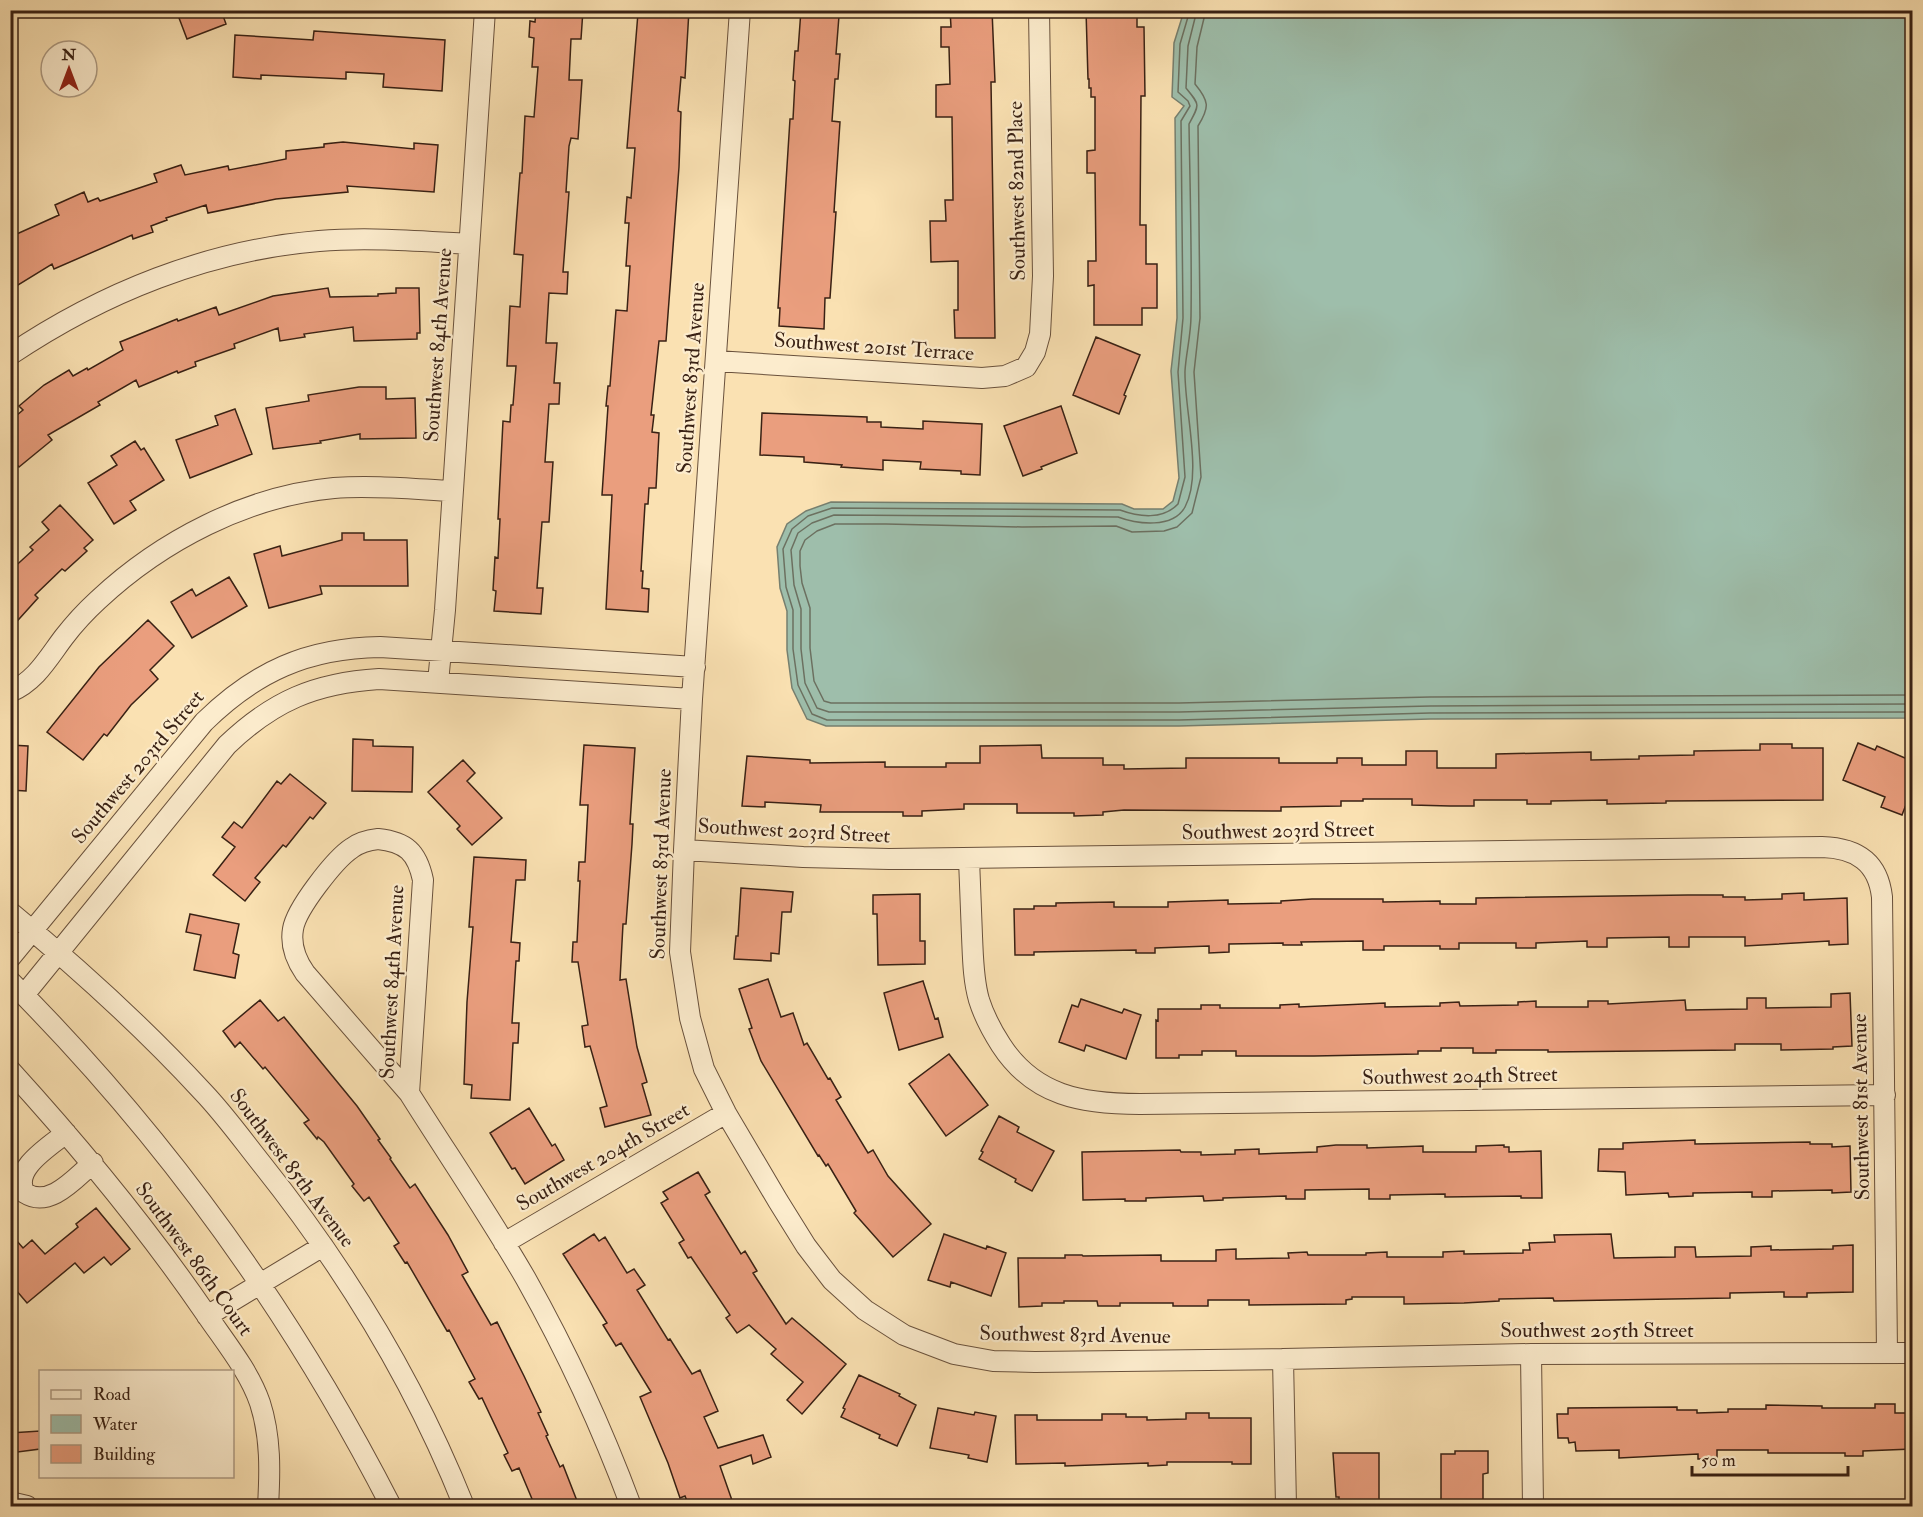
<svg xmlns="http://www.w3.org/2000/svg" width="1923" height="1517" font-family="'IM FELL Double Pica',serif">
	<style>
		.water { fill: #9ebeab; stroke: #767f6f; stroke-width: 1.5 }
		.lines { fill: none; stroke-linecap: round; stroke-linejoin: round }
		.shore { stroke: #6c7060; stroke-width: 1.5 }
		.building { fill: #ea9e7e; stroke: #392114; stroke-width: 1.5 }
		.minor-casing { stroke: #69513c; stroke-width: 22 }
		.minor { stroke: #fceccd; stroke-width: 20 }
		.labels { text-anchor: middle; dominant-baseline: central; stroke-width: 4.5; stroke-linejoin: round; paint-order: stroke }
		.street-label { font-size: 21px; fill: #392114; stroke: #fceccd }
	</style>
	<rect width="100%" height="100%" fill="#fae1b2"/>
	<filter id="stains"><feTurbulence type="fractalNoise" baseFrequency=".00333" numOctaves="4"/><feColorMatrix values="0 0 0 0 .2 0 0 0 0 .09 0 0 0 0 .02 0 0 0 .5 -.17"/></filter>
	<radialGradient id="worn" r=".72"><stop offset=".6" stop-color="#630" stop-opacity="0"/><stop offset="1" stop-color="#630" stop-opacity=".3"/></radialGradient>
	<path class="water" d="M1184 11H1912V718L1430 719 1179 726H826L807 719 792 688 787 650V611L780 588 777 547 787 524 806 511 831 502 1122 504 1134 509H1163L1173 501 1179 478 1171 371 1177 318 1175 118 1184 106 1172 97 1174 43Z"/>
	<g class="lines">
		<path class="shore" d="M1190 10 1180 44 1178 92 1188 101 1190 106 1181 121 1183 318 1178 372 1185 477 1178 504C1163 520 1139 517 1120 510L832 508 808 516 792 529 783 549 786 587 793 610V649L798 685 812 714 827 720H1179L1430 713 1912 712
			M1197 10 1188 46 1186 88C1200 105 1200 104 1189 124 1190 188 1192 252 1191 316 1191 335 1186 353 1185 371 1184 409 1203 474 1185 507 1173 529 1137 524 1118 517L834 515 812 523 798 533 791 550 794 585 801 609V649L805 683 817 708 829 712H1179L1430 706 1912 704
			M1206 10 1197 47 1195 84C1209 101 1210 107 1198 126L1200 318 1194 372 1201 477 1192 513 1177 527 1164 531 1132 532 1116 526 1022 527 886 524H835L817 531 805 540 800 551V566L802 583 810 608V648L814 681 824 701 831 703H1179L1430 697 1912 695"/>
	</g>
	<path class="building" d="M176 10H221L226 24 187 39Z
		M536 10H583L581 39H571L569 80H582L578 139 571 138 569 146 566 192H569L563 272H568L567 294 549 293 546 343H557L554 383H560L559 404H549L545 462H553L549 522H542L537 588H543L541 614 494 611 496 591 493 590 495 557 498 558 500 519H498L503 421 510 422 511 405H513L516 366H507L510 306 520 307 523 255 514 254 516 226 520 173H522L525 116 534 117 538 67H532L534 38 529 37 530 21 535 22Z
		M648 10H689L685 78 681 77 678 111 681 112 679 167 666 341H659L651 415H654L652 432 659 433 656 488H649L648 504H645L641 571H643L642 588 649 589 648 612 606 609 612 495H602L608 406H606L608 386H610L616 310 627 311 630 266H626L629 223H625L627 197 631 198 635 148H627L638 13H648Z
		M801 10H835L834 16H839L836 54H840L838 79H835L832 121 840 122 834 212H836L830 298H825L824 329 779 326 780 308H778L790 119H793L795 81 793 80 795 51H798Z
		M950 10H992L995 82H991L995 338H955L954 310H958V261L931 262 930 221H946L945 200H953L952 117H936V85L950 84 949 47H941V27H951Z
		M1086 10H1137V27H1144L1145 96H1141L1140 225H1146V264H1157V308H1142V325H1094V285L1088 286V261H1096L1095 173H1087V151L1095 150V97H1091V88H1089V79H1088Z
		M314 31 445 40 442 91 383 87 384 74 346 72V79L261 75V79L233 77 235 35 313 40Z
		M343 142 414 149V143L438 145 434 192 347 186 348 192 276 199 208 213 206 205 166 218 167 220 151 226 153 232 133 239 132 235 54 269 52 264 10 290V237L59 215 55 205 84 192 88 202 98 198 100 201 157 182 154 174 181 165 185 175 228 166 229 170 286 159V151L324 147V144Z
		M328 288 330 297 378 296V294L396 293V288H419L420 333H417V339L354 341 353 327 304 334 305 337 280 341 278 328 234 344 235 348 195 362 196 366 178 373 177 371 139 387 136 380 98 402 100 405 48 435 52 440 19 467 10 457V421L23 410 19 406 44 385 69 370 73 376 87 368 88 370 123 350 120 342 177 319 178 321 216 307 219 315 273 296Z
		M1096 337 1140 355 1124 395 1126 396 1119 414 1073 395Z
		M359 387H386V399L415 398 416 438 360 439V434L320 441 321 443 273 449 266 408 309 401 308 395Z
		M1061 406 1077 453 1041 467 1042 469 1023 476 1004 426Z
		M235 409 252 454 190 478 176 440 218 425 215 416Z
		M762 413 867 417V422H881V427L923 429V421L982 424 980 475 961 474V471L920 469 921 462 883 460V470L841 467 842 465 804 462V457L760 455Z
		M135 441 141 450 144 448 164 480 130 501 136 510 114 524 88 483 117 465 111 456Z
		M60 505 93 540 84 548 87 551 65 571 62 569 35 595 38 598 10 629V571L33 550 30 547 49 530 42 522Z
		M342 533H364V540H407L408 586H320L322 594 269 608 254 554 280 546 282 556 342 540Z
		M229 577 247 606 192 638 171 602 192 589 196 596Z
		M148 620 174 646 150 670 158 679 131 705 107 736 104 734 83 760 47 732 99 667Z
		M353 739 373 740V746L413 747 412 792 352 791Z
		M1858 743 1875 750 1877 746 1912 761V789L1902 815 1881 807 1885 797 1843 780Z
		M1760 744H1792V748H1823V800L1666 801V803L1607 804V800L1551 801V804H1527V800H1474V806H1450L1412 805V799H1363V801H1341V806L1281 807V811L1124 810 1103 812V815L1074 816V813H1017V804H964V809L922 811V816H903V812H820L821 805 765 802V807L742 806 747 756 810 760V763L885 762V767H946V763H980V746L1041 745 1042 758H1103V765H1124V769L1186 768V758H1279V763H1337V758H1362V765H1406V751H1437V768H1496V754L1591 752V760L1639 759V756L1694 755V751L1760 750Z
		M10 745 28 746 26 791 10 790Z
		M584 745 635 748 630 824H633L632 844 626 924H623L620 980 626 979 637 1047 647 1082 642 1084 651 1115 605 1127 600 1108 607 1106 590 1046 585 1047 582 1026 588 1025 578 962H572L573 942H577L580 881H578L579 862H585L588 805H580Z
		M463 760 475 773 467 781 502 818 472 845 457 829 460 826 428 792Z
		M290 774 326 803 313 819 310 817 286 847 283 845 255 878 260 882 245 901 213 875 235 847 222 837 234 822 242 828 277 781 281 784Z
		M474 857 526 860 525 880H516L511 942 520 943 519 961H516L512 1023H519L518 1043H513L510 1100 471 1098 472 1085 464 1084 467 1002 473 927H469Z
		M741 888 793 892 791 912H782L779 954 771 953V961L734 959 736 936H738Z
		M1804 893V900L1847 898 1848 944 1829 945V941L1745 946V937H1689V947H1669V937L1607 938V947H1587V941L1536 943V948H1516V943H1459V949H1440V946H1384V950H1363V941L1301 942 1302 945H1283V943L1229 944V952L1209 953V946L1155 948V953H1136V950L1034 952V955H1015L1014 909H1034V906H1056V903L1114 902V907H1168V902L1228 900V904L1281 903V901L1312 899H1383V902L1440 901V904H1476V898L1688 895H1723V897H1745V900L1782 899V894Z
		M920 894V941H925V964L878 965 877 914H873V895Z
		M190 914 239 924 233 953 239 955 235 978 194 970 201 935 186 932Z
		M768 979 781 1017 793 1013 804 1045 807 1043 828 1079 830 1078 841 1097 836 1100 868 1153 873 1150 888 1176 931 1224 893 1257 854 1213 856 1211 828 1164 826 1166 819 1155 818 1156 761 1061 749 1029 752 1028 739 989Z
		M923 981 935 1019 938 1018 943 1037 899 1050 884 993Z
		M1850 993 1852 1046 1833 1047V1049L1781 1050V1044H1735V1050L1548 1052V1050H1496V1053H1473V1048H1441V1051H1418V1054L1314 1056H1236V1051H1202V1055H1179V1058H1156V1020L1158 1021V1009H1201V1005H1220V1008H1280V1005L1299 1004V1007L1385 1003V1007L1440 1006V1003L1459 1002 1460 1006 1518 1005V1002L1536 1001V1007H1588V1001H1608V1004L1685 1000 1686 1010 1747 1009V998H1766V1008L1831 1007V994Z
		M1081 999 1122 1013 1124 1009 1141 1015 1126 1059 1086 1045 1084 1051 1059 1042 1072 1005 1078 1007Z
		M260 1000 278 1021 284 1017 357 1106 380 1139 378 1140 391 1158 390 1159 410 1188 415 1184 448 1235 468 1272 462 1275 491 1325 497 1322 524 1376 541 1412 538 1413 548 1435 546 1436 560 1467 563 1465 579 1506H535L519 1468 512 1471 504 1455 508 1453 482 1398 479 1399 469 1382 475 1379 449 1330 447 1331 407 1262 405 1263 394 1246 399 1243 369 1197 364 1201 352 1186 354 1184 324 1142 318 1137 317 1139 304 1123 309 1120 265 1067 263 1069 240 1042 235 1047 223 1031Z
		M949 1054 988 1105 946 1136 909 1084Z
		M529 1108 552 1146 555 1144 564 1160 525 1184 515 1168 512 1169 490 1133Z
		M999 1116 1019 1127 1017 1132 1054 1151 1032 1191 1015 1182 1016 1179 979 1159 983 1152 981 1151Z
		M1695 1140V1144L1810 1142V1144H1832V1147L1850 1146 1851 1192 1832 1193V1190L1772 1191V1197H1752V1192L1693 1193V1196L1669 1197 1668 1193 1626 1195 1625 1172 1598 1171 1599 1149H1623V1143Z
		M1336 1145H1367V1148L1423 1146V1152H1476V1146L1504 1145V1147H1509V1152L1541 1151 1542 1198H1521V1196L1445 1197V1194L1390 1195V1199H1369V1189L1305 1190V1199H1286V1196L1223 1198V1200L1204 1201 1203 1196 1146 1198V1201H1125V1199L1083 1200 1082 1152 1180 1150 1181 1152H1201V1155L1235 1154V1150L1259 1149V1154L1317 1152V1147Z
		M698 1172 710 1192 705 1195 741 1254 745 1251 757 1271 753 1273 786 1324 792 1318 846 1364 802 1414 787 1400 803 1382 771 1354 776 1349 749 1325 737 1333 726 1318 730 1315 691 1257 688 1258 679 1243 684 1240 661 1203 668 1199 663 1192Z
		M96 1208 130 1249 111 1265 104 1257 84 1273 75 1263 27 1303 10 1283V1233L23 1248 32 1240 45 1254 78 1227 76 1224Z
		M594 1234 599 1241 605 1237 627 1273 634 1269 645 1285 637 1290 668 1340 670 1339 692 1374 700 1370 718 1411 704 1417 718 1448 763 1435 771 1457 753 1464 751 1455 720 1466 734 1506H689L685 1496 680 1498 668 1463 640 1397 651 1392 621 1343 616 1346 603 1325 607 1323 563 1254Z
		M944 1234 986 1249 987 1246 1006 1253 991 1296 951 1282 950 1287 928 1280Z
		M1611 1234 1614 1258 1675 1257V1247H1695L1696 1257 1751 1256V1247L1771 1246V1250L1833 1249V1246L1853 1245V1292L1807 1293V1297H1784V1292L1730 1293V1298L1554 1301 1553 1298 1499 1299V1301L1464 1303 1404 1304V1297H1352V1299L1346 1300V1304L1249 1305V1300H1208V1306H1173V1303H1120V1306H1098L1097 1301H1064V1303H1042V1306L1019 1307 1018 1258H1065V1255H1082L1083 1256 1161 1255V1261H1216V1250L1236 1249V1259L1289 1258 1288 1253 1307 1252 1308 1255H1366V1253L1387 1252V1257H1443V1252L1464 1251V1254L1523 1253V1250H1530L1529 1243 1555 1242 1554 1235Z
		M859 1375 900 1394 899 1396 916 1405 897 1446 879 1438 880 1435 841 1417 845 1409 843 1408Z
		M1875 1404H1895V1413H1912V1449L1863 1451V1456H1845V1453H1768V1450H1717V1459H1698V1454L1619 1458V1450L1576 1451 1575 1442 1569 1443 1568 1438H1558L1557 1414H1568V1408L1677 1407V1410H1697V1413L1728 1412V1409H1766V1405L1822 1406V1408H1875Z
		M938 1408 974 1415 975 1412 996 1416 987 1462 968 1458 969 1455 930 1448Z
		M1186 1413H1209V1418H1251V1464H1232V1462H1167V1465L1148 1466V1463L1065 1466V1463L1016 1464 1015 1415H1037V1420H1102V1414H1126V1417H1147V1420L1186 1419Z
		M40 1431V1449L10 1453V1433Z
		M1455 1451H1488V1473L1483 1474V1506H1441V1454H1455Z
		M1333 1453H1379V1506H1339V1497H1336Z"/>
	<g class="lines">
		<g class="minor-casing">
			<path id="minor" d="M740 10 692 699 684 850 680 952 690 1018 704 1069 726 1113 778 1201 806 1246 832 1280 865 1310 904 1335 954 1354 993 1361 1035 1362 1283 1359 1531 1354 1912 1353
				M10 355C102 293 208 250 319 241 368 237 419 241 469 244
				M716 361 982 378 1005 376 1026 367 1035 352 1040 334 1043 276 1039 10
				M438 682 445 610 485 10
				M10 692C36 681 48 658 64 637 74 624 86 611 98 600 161 541 247 496 334 488 373 485 413 489 452 491
				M378 839C406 842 417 852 423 880L409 1093 305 973C296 960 290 946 293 929 296 909 335 859 352 848 360 842 369 840 378 839Z
				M684 850 803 857 889 859 1822 847C1856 848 1878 862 1882 897L1887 1353
				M969 859C970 884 971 910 972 936 973 957 973 979 979 1000 984 1016 992 1031 1001 1045 1034 1096 1082 1104 1140 1104L1885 1095
				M10 912C78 968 144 1028 203 1092 224 1114 242 1139 261 1163 344 1267 415 1383 464 1506
				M10 958 204 722C255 672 307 648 380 647L695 667
				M10 981C164 1135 292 1313 391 1506
				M24 995 227 745C273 701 315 683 379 679L692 699
				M10 1070C81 1148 147 1228 206 1314 225 1342 249 1371 260 1403 271 1437 270 1472 268 1506
				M409 1093C448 1155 489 1215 526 1279 567 1352 602 1428 631 1506
				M66 1133C50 1146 10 1170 25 1193 50 1209 75 1178 93 1163
				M504 1243 726 1113
				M207 1316 323 1246
				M1531 1354 1533 1506
				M1283 1359 1286 1506
				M10 1502 27 1506"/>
		</g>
		<use href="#minor" class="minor"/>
	</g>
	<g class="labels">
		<g class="street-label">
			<text transform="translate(1017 191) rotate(-91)">Southwest 82nd Place</text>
			<text transform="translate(438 345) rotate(-86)">Southwest 84th Avenue</text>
			<text transform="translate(874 347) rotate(4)">Southwest 201st Terrace</text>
			<text transform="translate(691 378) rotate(-86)">Southwest 83rd Avenue</text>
			<text transform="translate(138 767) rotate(-50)">Southwest 203rd Street</text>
			<text transform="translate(794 831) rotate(3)">Southwest 203rd Street</text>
			<text transform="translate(1278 831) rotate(-1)">Southwest 203rd Street</text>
			<text transform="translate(661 864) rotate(-88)">Southwest 83rd Avenue</text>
			<text transform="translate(392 982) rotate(-87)">Southwest 84th Avenue</text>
			<text transform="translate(1460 1076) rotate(-1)">Southwest 204th Street</text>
			<text transform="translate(1861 1107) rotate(-91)">Southwest 81st Avenue</text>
			<text transform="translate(603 1157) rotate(-30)">Southwest 204th Street</text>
			<text transform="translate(292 1168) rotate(53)">Southwest 85th Avenue</text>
			<text transform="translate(194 1259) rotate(54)">Southwest 86th Court</text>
			<text x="1597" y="1330">Southwest 205th Street</text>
			<text transform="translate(1075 1335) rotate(1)">Southwest 83rd Avenue</text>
		</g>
	</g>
	<rect width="1923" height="1517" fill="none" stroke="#fae1b2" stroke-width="36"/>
	<rect x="12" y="12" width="1899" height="1493" fill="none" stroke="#392114" stroke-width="3"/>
	<rect x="18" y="18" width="1887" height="1481" fill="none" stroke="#392114" stroke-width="1.5"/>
	<rect x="39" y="1370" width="195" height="108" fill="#fceccd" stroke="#ae9b83" stroke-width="1.5"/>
	<rect x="51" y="1390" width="30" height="9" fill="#fceccd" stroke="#ae9b83" stroke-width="1.5"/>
	<text x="93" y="1400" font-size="18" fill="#392114">Road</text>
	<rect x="51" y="1415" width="30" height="18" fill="#9ebeab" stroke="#ae9b83" stroke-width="1.5"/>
	<text x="93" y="1430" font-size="18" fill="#392114">Water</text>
	<rect x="51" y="1445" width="30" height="18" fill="#ea9e7e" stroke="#ae9b83" stroke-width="1.5"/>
	<text x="93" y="1460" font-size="18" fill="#392114">Building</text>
	<g transform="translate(69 69)"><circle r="28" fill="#fceccd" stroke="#ae9b83" stroke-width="1.5"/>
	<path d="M0-4.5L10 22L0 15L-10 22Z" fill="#8f2418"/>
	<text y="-9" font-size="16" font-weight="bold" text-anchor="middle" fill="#392114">N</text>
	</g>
	<path d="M1692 1466v9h156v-9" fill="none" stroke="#392114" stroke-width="3"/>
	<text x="1701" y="1466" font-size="18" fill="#392114" stroke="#fceccd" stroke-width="4.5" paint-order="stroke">50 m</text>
	<rect width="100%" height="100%" filter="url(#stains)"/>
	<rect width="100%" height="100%" fill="url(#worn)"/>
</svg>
